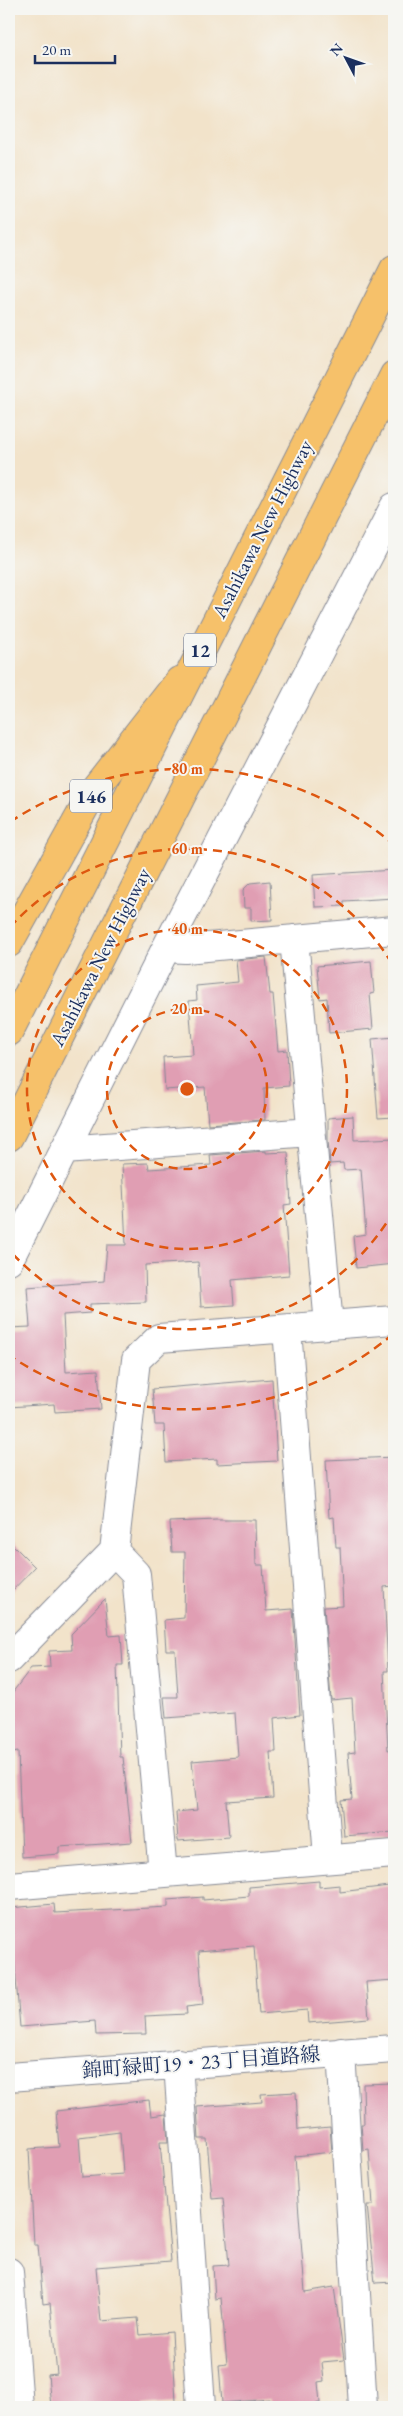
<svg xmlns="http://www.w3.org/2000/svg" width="403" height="2416" font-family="'EB Garamond','Noto Serif JP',serif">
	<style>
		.building { fill: #e09eb3; fill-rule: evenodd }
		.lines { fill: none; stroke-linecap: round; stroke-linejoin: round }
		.street-casing { stroke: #868994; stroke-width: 30 }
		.primary-casing { stroke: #868994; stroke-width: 30 }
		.highway-casing { stroke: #868994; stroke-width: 30 }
		.street { stroke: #fff; stroke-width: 28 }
		.primary { stroke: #f6c16b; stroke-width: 28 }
		.highway { stroke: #f6c16b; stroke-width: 28 }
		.ring { fill: none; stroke: #de5710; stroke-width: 2.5; stroke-dasharray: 9 6 }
		.labels { text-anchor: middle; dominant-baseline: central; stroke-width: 4; stroke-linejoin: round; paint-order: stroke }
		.shield { fill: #f6f6f2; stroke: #5d6b8a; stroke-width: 1 }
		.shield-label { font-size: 19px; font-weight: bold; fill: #1b2f5e }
		.street-label { font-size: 20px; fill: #1b2f5e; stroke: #f6f6f2 }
		.centre { fill: #de5710; stroke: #f6f6f2; stroke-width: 2.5 }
		.ring-label { font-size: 15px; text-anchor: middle; font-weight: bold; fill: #de5710; stroke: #f6f6f2; stroke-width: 4; stroke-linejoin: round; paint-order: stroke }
	</style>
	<rect width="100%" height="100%" fill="#f6f6f2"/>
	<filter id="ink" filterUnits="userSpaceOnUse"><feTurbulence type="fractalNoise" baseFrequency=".02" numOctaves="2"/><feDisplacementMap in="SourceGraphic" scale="10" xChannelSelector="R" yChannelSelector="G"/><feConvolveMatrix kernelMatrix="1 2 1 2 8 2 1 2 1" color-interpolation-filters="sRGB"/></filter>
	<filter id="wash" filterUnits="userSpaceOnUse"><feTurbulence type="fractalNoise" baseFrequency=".0096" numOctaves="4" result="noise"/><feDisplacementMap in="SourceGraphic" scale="20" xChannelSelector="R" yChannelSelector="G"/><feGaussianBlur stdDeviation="1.12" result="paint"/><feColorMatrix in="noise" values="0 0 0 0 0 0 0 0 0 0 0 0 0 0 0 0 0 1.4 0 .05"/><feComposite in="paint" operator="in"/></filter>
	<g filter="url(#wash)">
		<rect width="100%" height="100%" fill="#f2e3ca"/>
		<g id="blocks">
			<path class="building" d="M394 870V898L344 901V906L315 907 313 875Z
				M270 881 272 920 251 921V908H244L243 890 250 883Z
				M266 957 270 994H273L278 1051 287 1050 289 1086 264 1088 265 1120 208 1124 205 1087 165 1090 163 1057 193 1055 189 1001 197 1000 196 986 238 982 236 960Z
				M371 961 374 993 370 994 373 1029 329 1033 327 998 320 999 317 966Z
				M394 1037V1117L378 1118 372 1039Z
				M353 1116 354 1140 394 1138V1264L356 1268 353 1236 366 1234 361 1169 344 1170 343 1163 330 1164 328 1140V1118Z
				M266 1151V1153L288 1152 291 1204 284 1205 289 1275 232 1280 234 1305 201 1307 198 1262 145 1265 146 1302 90 1304V1313L63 1315 66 1372 98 1370 101 1409 55 1412 54 1404 9 1407V1328L30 1327 27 1287 104 1281 107 1245H126L122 1164 148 1163 149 1169 211 1165 210 1155Z
				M272 1379 277 1461 217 1464V1459L166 1462 164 1425H155L152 1389Z
				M394 1457V1586L384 1587 388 1671H384L388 1750 394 1749V1832L344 1836 341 1800 352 1799 348 1753 355 1752 352 1698 331 1700 324 1607 343 1606 340 1547H336L334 1517 329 1518 326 1460Z
				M216 1520H255L256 1565H263L266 1611 293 1609 300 1715 274 1718 276 1752H270L273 1798 226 1801 229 1837 178 1841 176 1812 197 1810 192 1761 238 1757 235 1713 166 1718 164 1697H178L175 1650H166L164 1620 184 1618 185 1552H172L170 1522Z
				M9 1541 35 1567 9 1594Z
				M105 1599 109 1636 121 1635 123 1665H117L120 1757H123L132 1842 59 1847V1854L22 1857 18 1752 12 1753 9 1697 31 1668 50 1667 49 1651 72 1650 71 1634Z
				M319 1881V1887L340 1885V1892L389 1886 393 1925H392L394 1980 366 1982 369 2018 308 2023 307 2010 259 2014 254 1946 199 1951 203 2005 186 2007 187 2014 145 2016 146 2034 96 2035 95 2021 20 2027 10 1908 54 1904 55 1913 168 1907V1900L203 1897V1900L249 1896V1887Z
				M394 2083V2282L375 2283 367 2205H373L369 2149 363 2150 361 2124H364L363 2084Z
				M296 2092 298 2130 330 2127 332 2152 295 2156 298 2202 305 2292 334 2287 344 2360 322 2362 324 2381 318 2382 320 2403 283 2407H271L270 2399 222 2403 219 2365 227 2364 221 2298 215 2299 213 2266 229 2265 223 2198 212 2199 207 2139H199L197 2107 262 2102 261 2094Z
				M149 2100 151 2116 166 2114 168 2142H160L171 2261 96 2267 101 2321 138 2318 140 2335 172 2332 176 2402 143 2405V2407H51L48 2375 57 2374 50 2303 43 2304 38 2245H34L29 2149 59 2147 56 2111ZM120 2132 123 2174 82 2177 79 2137Z"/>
		</g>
	</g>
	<g filter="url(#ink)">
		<use href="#blocks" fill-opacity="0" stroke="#868994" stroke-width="1"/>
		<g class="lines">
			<g class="street-casing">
				<path id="street" d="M294 939 329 1325
					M166 948 185 949 394 930
					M64 1150 311 1132
					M9 1260 166 948 394 507
					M287 1329 328 1858
					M114 1551 136 1574 163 1873
					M9 1659 114 1551 136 1360 159 1338 394 1320
					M9 1886 394 1854
					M341 2052 363 2407
					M178 2063 201 2407
					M9 2077 394 2049
					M9 2272 19 2407"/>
			</g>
			<g class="primary-casing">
				<path id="primary" d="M9 943 96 787 179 681"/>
			</g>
			<g class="highway-casing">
				<path id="highway" d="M9 1032 394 269
					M9 1137 394 375"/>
			</g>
			<use href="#street" class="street"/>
			<use href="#primary" class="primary"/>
			<use href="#highway" class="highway"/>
		</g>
	</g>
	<g class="ring">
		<circle cx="187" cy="1089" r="80"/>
		<circle cx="187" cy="1089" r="160"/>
		<path d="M394 1211A240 240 0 0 1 10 1251M10 927A240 240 0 0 1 394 967"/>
		<path d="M393 1334A320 320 0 0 1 10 1356M10 822A320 320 0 0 1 393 844"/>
	</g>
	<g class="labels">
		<g class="shield">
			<rect x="184" y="633.5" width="32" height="33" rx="4"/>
			<rect x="70" y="779.5" width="42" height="33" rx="4"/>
		</g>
		<g class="shield-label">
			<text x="200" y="650">12</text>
			<text x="91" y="796">146</text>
		</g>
		<g class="street-label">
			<text transform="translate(262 529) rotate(-63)">Asahikawa New Highway</text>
			<text transform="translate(100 957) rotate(-63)">Asahikawa New Highway</text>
			<text transform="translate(201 2062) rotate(-4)">錦町緑町19・23丁目道路線</text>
		</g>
	</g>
	<circle cx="187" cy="1089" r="8" class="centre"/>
	<g class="ring-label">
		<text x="187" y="774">80 m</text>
		<text x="187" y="854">60 m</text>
		<text x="187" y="934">40 m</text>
		<text x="187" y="1014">20 m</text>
	</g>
	<rect width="403" height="2416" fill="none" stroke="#f6f6f2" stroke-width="30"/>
	<g transform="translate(346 58) rotate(311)" stroke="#f6f6f2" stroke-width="4" paint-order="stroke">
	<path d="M0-4L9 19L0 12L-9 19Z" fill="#1b2f5e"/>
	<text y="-8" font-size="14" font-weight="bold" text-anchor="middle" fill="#1b2f5e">N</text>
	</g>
	<path d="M35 55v8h80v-8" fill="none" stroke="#1b2f5e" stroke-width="2.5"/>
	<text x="42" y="55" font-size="15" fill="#1b2f5e" stroke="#f6f6f2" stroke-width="4" paint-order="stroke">20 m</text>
</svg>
